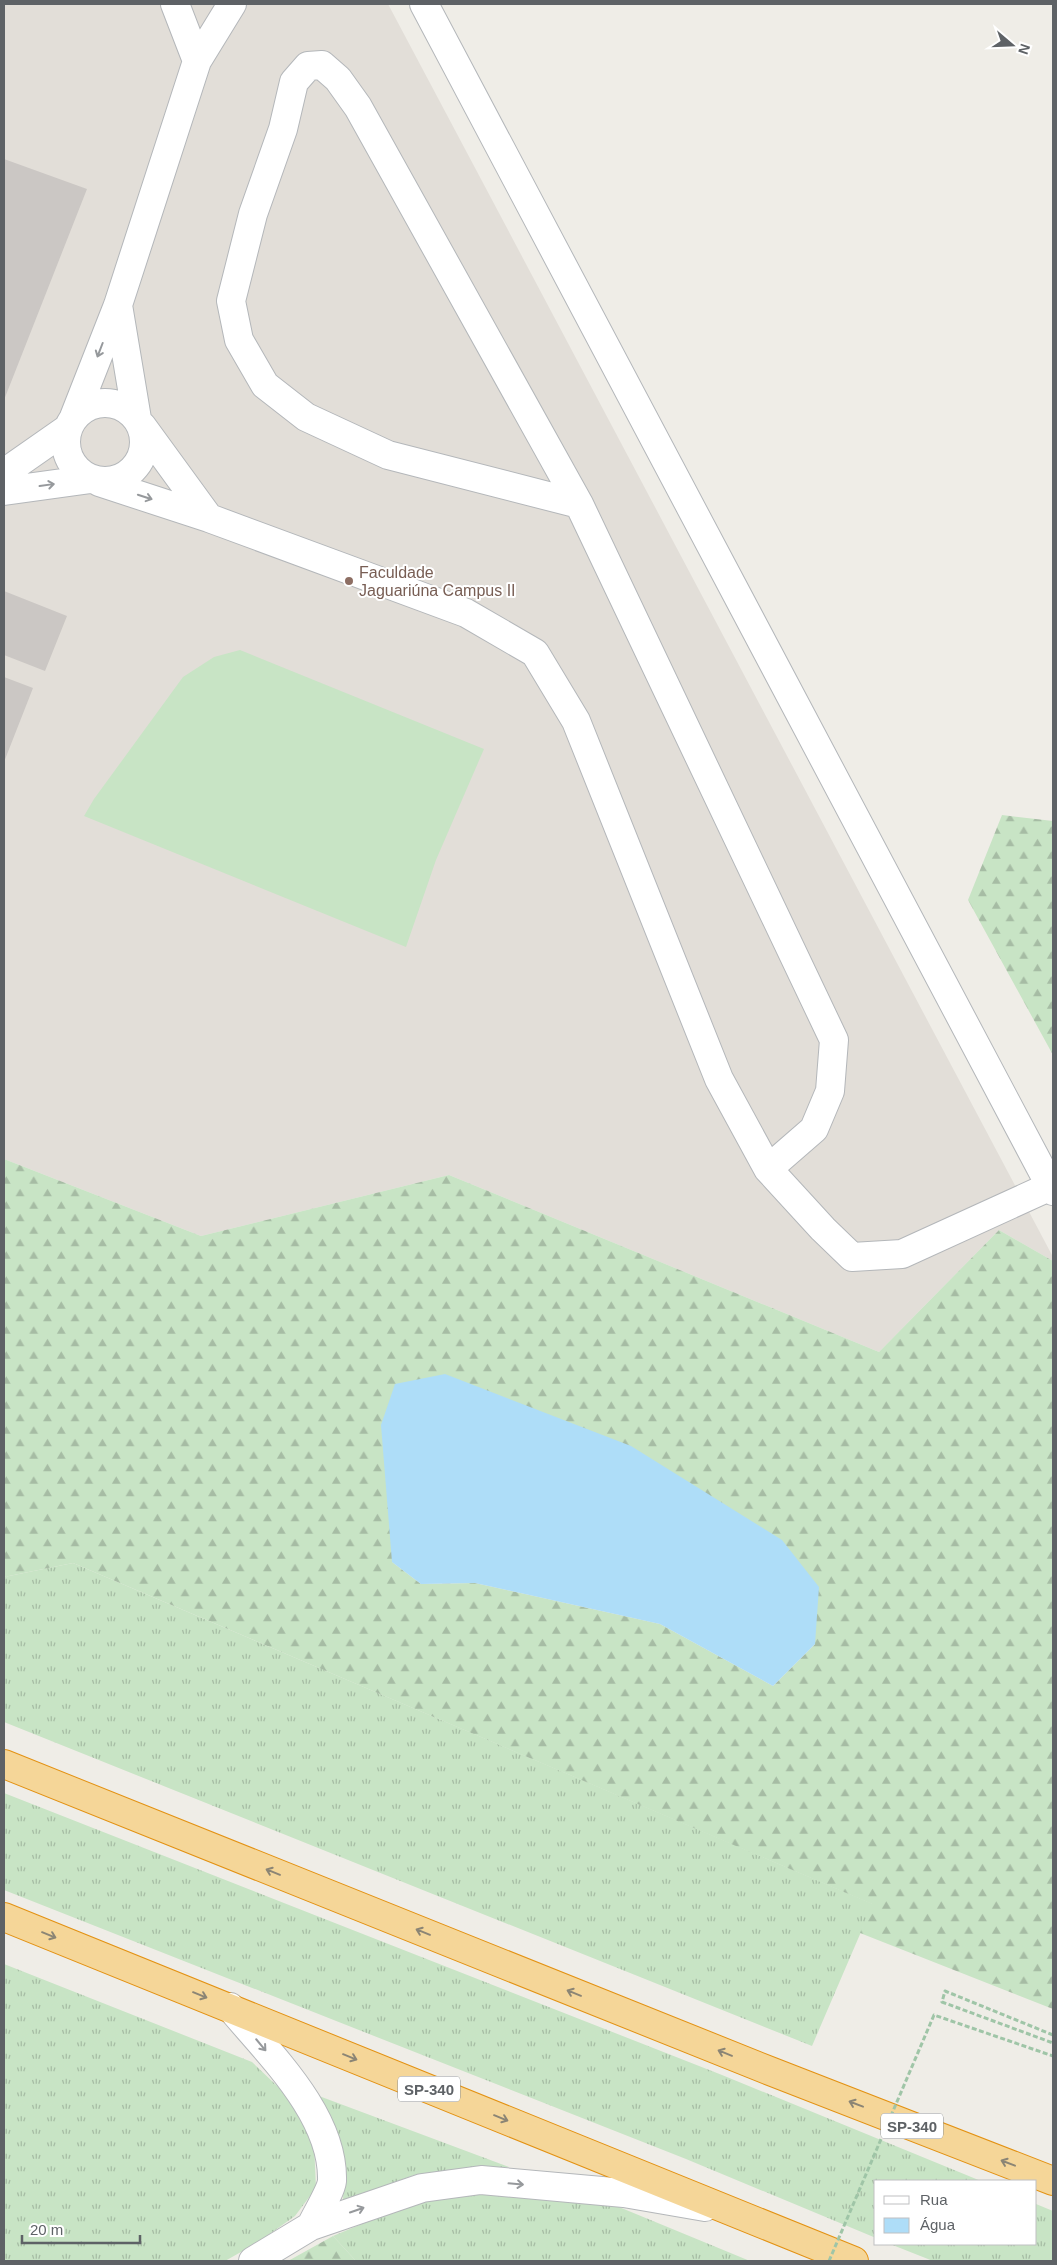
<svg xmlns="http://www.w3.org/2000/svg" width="1057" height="2265" font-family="Helvetica,sans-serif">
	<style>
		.education { fill: #e2ded8 }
		.grass { fill: url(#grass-tufts) }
		.forest { fill: url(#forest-firs); fill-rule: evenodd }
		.pitch { fill: #c8e4c5 }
		.water { fill: #aeddf8 }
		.building { fill: #cbc7c4 }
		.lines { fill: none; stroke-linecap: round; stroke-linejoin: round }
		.minor-casing { stroke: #b4b7ba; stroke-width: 30 }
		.highway-casing { stroke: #e39213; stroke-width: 30 }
		.path { stroke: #9fc5a7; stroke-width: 3; stroke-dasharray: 5 2.5; stroke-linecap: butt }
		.minor { stroke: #fff; stroke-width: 28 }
		.highway { stroke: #f5d698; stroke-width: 28 }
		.path-bridge { stroke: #9fc5a7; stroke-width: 3; stroke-dasharray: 5 2.5; stroke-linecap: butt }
		.oneway { stroke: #96999c }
		.oneway2 { stroke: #8b8575 }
		.education-dot { fill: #8d6e63; stroke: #fff; stroke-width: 2 }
		.labels { text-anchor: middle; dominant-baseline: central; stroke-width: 4; stroke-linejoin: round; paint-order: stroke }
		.shield { fill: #fff; stroke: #8e9194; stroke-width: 1 }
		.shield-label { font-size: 15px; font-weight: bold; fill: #5e6266 }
		.education-label { font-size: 16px; fill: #785e54; stroke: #fff; text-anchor: start }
	</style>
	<defs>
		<pattern id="grass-tufts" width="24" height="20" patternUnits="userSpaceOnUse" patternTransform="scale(1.25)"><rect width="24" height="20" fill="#c8e4c5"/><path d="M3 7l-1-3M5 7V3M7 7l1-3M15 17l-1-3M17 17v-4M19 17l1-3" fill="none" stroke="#a6bca4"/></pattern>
		<pattern id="forest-firs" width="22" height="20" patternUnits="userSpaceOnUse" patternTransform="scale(1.25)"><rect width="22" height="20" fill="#c8e4c5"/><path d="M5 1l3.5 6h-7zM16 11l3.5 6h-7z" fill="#a6bca4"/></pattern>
	</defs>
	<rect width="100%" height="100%" fill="#efede7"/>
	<path class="education" d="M4 4H388L1053 1257V1261L999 1230 879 1352 449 1175 201 1236 4 1159Z"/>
	<path class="grass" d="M73 1563 873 1904 812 2046 4 1722V1577Z
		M4 1793 722 2075 981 2181H876V2238L686 2159 4 1890Z
		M4 1964 252 2062 294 2102 314 2143 316 2188 295 2216 257 2243 225 2261H4Z
		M319 2096 509 2167H474L414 2175 343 2201 344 2166 338 2133Z
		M489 2190 619 2207 750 2261H356L333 2236 424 2198Z
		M1036 2204 1053 2211V2261H933L890 2244H1036Z"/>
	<path class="forest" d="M1002 815 1053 821V1055L968 900Z
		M4 1159 201 1236 449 1175 879 1352 999 1230 1053 1261V2009L860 1933 872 1904 73 1563 4 1577ZM392 1562 815 1644 773 1686 660 1624 475 1583 421 1584Z
		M333 2236 356 2261H288Z"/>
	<path class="pitch" d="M240 650 484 749 436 860 406 947 84 816 94 799 183 677 214 657Z"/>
	<path class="water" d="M445 1374 631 1446 782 1540 819 1587 815 1644 773 1686 660 1624 475 1583 421 1584 392 1562 381 1425 395 1384Z"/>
	<path class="building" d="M4 159 87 189 4 400Z
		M4 591 67 616 45 671 4 655Z
		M4 677 33 688 4 762Z"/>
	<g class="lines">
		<g class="minor-casing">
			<path id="minor" d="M175 4 197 61
				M424 4 1053 1191
				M118 305 137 419
				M66 442a39 39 0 1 1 78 0a39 39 0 1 1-78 0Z
				M74 417 118 305 197 61 232 4
				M142 426 209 518
				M4 473 67 429
				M99 482 209 518 466 613 535 653 576 721 719 1079 768 1169 823 1229 852 1257 902 1254 1051 1186
				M4 491 91 479
				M579 504 388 455 306 417 265 385 239 340 231 301 253 214 283 129 294 82 308 66 322 65 338 79 358 107 579 504 834 1040 830 1091 814 1129 768 1169
				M230 2007C269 2054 334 2115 332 2181 331 2191 316 2215 311 2226
				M253 2261 311 2226 422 2188 481 2180 624 2193 705 2207"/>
		</g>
		<g class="highway-casing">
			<path id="highway" d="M4 1764 770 2071 1053 2181
				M4 1917 854 2261"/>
		</g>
		<path class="path" d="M1053 2035 945 1991 942 2002 1053 2043"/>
		<use href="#minor" class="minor"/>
		<use href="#highway" class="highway"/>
		<path class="path-bridge" d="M829 2261 934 2015 1053 2056"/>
	</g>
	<defs><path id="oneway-shaft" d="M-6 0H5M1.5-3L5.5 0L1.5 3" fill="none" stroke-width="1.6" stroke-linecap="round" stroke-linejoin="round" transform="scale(1.25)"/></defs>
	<g class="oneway">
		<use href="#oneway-shaft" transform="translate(100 350) rotate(111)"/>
		<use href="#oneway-shaft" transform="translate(47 485) rotate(-8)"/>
		<use href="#oneway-shaft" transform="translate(145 497) rotate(18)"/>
		<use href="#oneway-shaft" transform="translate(261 2045) rotate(50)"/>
		<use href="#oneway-shaft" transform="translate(516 2184) rotate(5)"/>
		<use href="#oneway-shaft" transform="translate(357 2210) rotate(-19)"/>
	</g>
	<g class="oneway2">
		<use href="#oneway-shaft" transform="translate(273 1872) rotate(-158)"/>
		<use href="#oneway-shaft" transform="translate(423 1932) rotate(-158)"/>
		<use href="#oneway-shaft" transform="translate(49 1935) rotate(22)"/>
		<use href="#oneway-shaft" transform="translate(574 1993) rotate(-158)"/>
		<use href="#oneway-shaft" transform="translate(200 1995) rotate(22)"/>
		<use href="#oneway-shaft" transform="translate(725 2053) rotate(-158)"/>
		<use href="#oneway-shaft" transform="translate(350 2057) rotate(22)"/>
		<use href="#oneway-shaft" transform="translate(856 2104) rotate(-159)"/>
		<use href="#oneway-shaft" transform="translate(501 2118) rotate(22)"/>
		<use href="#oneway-shaft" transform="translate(1008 2163) rotate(-159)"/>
	</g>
	<circle class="education-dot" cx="349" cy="581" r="5"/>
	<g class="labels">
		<g class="shield">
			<rect x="398" y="2076.5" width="62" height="25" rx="4"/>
			<rect x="881" y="2113.5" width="62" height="25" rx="4"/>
		</g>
		<g class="shield-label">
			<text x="429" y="2089">SP-340</text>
			<text x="912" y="2126">SP-340</text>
		</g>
		<g class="education-label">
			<text x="359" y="572">Faculdade<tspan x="359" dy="18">Jaguariúna Campus II</tspan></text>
		</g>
	</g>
	<rect width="1057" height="2265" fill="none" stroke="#5e6266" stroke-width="10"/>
	<rect x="874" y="2180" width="162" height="65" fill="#ffffff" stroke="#bfc0c2"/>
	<rect x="884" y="2196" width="25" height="8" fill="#ffffff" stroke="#bfc0c2"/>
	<text x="920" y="2205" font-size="15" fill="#5e6266">Rua</text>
	<rect x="884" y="2218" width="25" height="15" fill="#aeddf8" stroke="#bfc0c2"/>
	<text x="920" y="2230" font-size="15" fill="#5e6266">Água</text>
	<g transform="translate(1012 45) rotate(109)" stroke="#ffffff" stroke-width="4" paint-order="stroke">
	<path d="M0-4L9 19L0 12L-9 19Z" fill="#5e6266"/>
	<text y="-8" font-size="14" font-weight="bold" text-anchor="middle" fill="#5e6266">N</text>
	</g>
	<path d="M22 2235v8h118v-8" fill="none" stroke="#5e6266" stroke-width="2.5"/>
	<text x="30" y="2235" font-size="15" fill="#5e6266" stroke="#ffffff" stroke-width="4" paint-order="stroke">20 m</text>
</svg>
